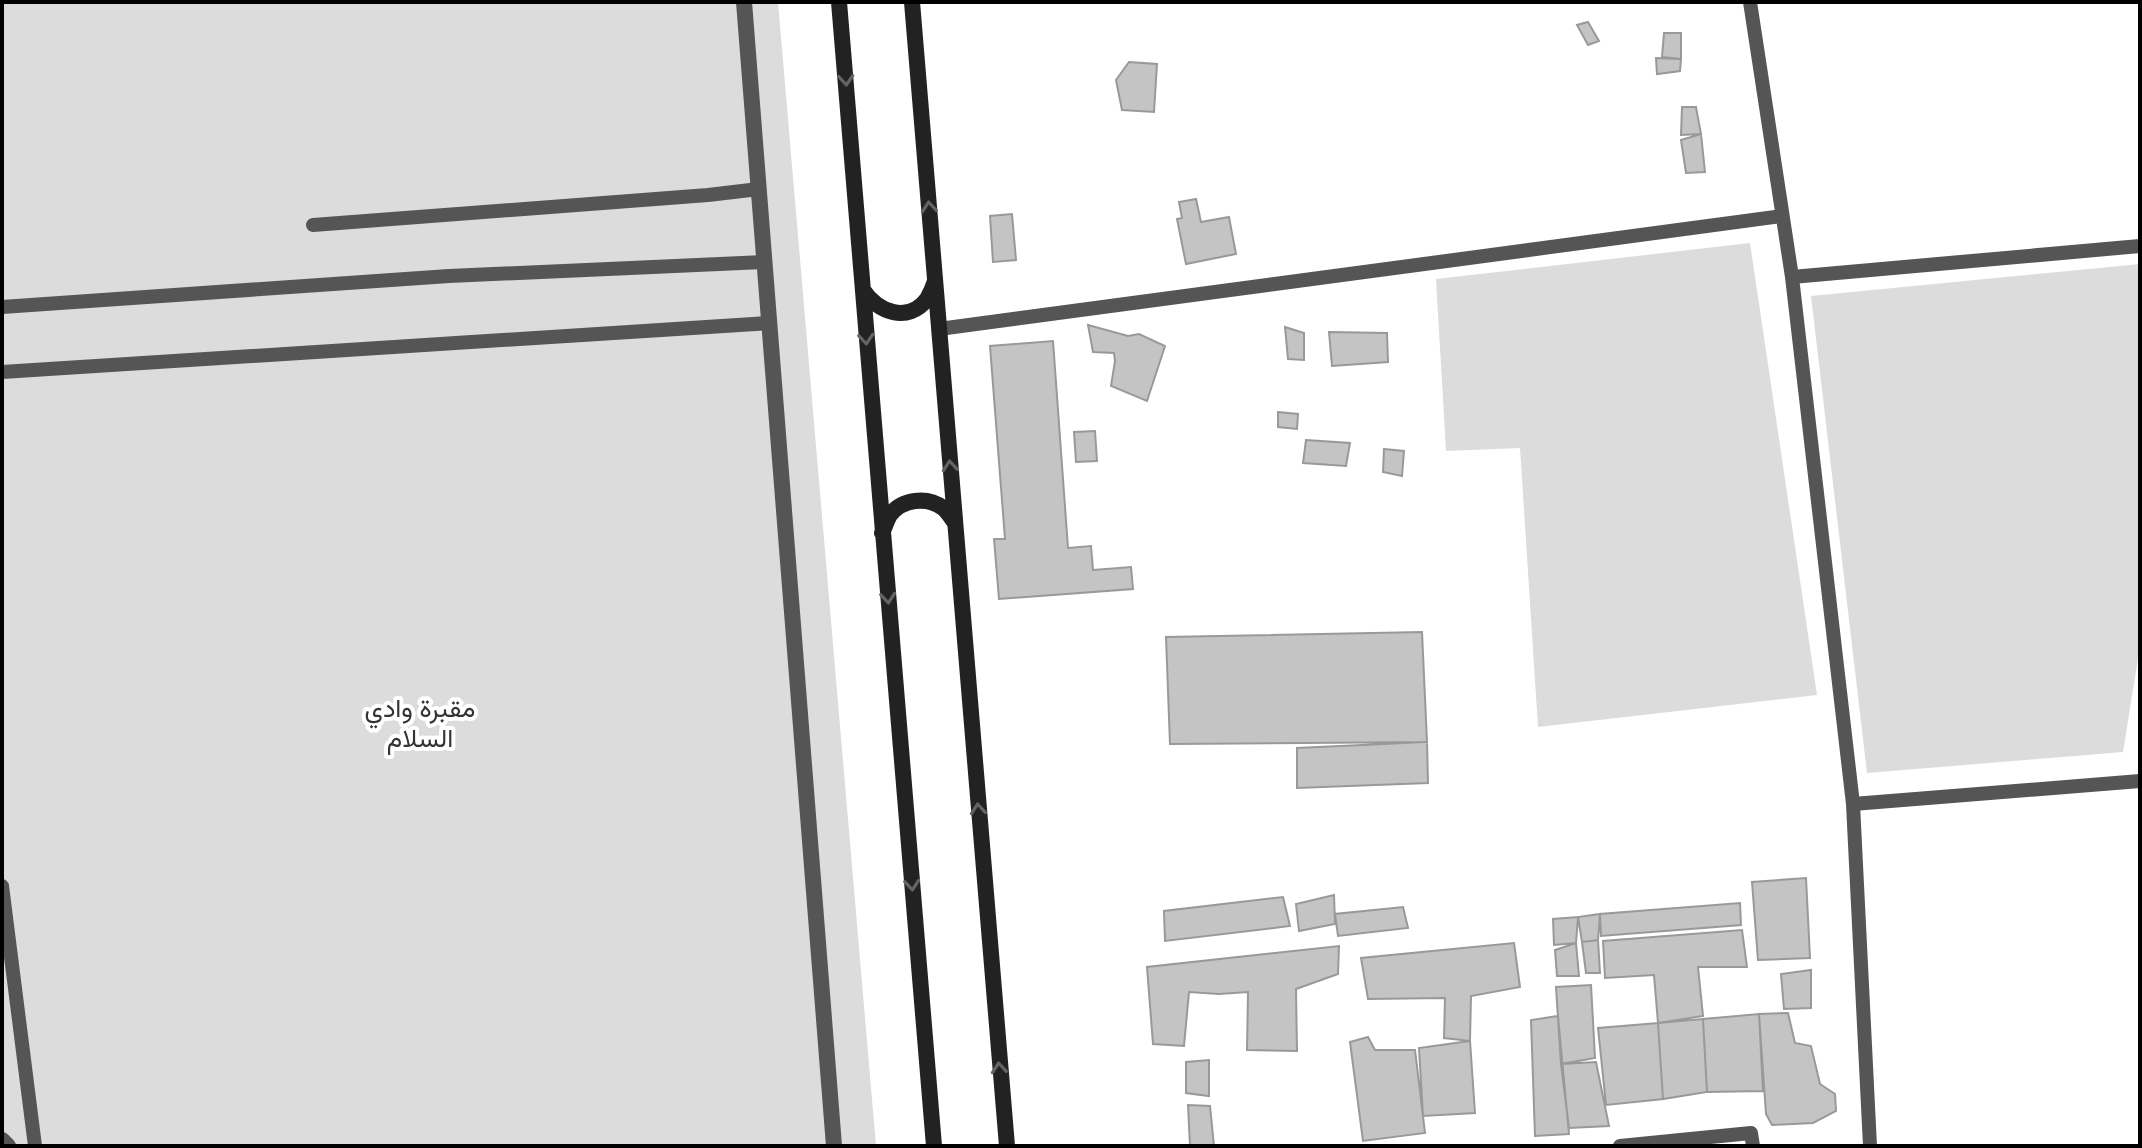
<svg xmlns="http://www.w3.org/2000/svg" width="2142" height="1148" font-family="Raleway,Vazirmatn,sans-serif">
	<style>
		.green { fill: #dcdcdc }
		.building { fill: #c4c4c4; stroke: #999; stroke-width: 2 }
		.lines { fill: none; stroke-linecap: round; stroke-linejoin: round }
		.lane { stroke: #555; stroke-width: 14 }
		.street { stroke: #555; stroke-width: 16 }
		.secondary { stroke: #222; stroke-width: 16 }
		.oneway { stroke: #646464 }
		.labels { text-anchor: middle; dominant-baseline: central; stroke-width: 8; stroke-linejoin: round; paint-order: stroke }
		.park-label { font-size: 26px; fill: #333; stroke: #fff }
	</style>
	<rect width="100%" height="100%" fill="#fff"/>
	<path class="green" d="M2 2H778L876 1146H2Z
		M1750 243 1817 695 1538 727 1520 448 1446 451 1436 279Z
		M2140 264V646L2123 752 1867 773 1811 296Z"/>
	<path class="building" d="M1588 22 1599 41 1588 45 1577 25Z
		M1664 33H1681V59L1662 57Z
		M1656 58 1681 59 1680 71 1657 74Z
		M1129 62 1157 64 1154 112 1122 110 1116 80Z
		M1682 107H1696L1701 134 1681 135Z
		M1701 134 1705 172 1686 173 1681 140Z
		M1196 199 1201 222 1229 217 1236 254 1186 264 1177 219 1182 218 1179 202Z
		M1012 214 1016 260 993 262 990 216Z
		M1088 325 1128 336 1139 334 1165 346 1147 401 1111 386 1115 361 1114 353 1093 352Z
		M1285 327 1304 333V360L1288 359Z
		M1329 332 1387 333 1388 362 1332 366Z
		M1053 341 1068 548 1091 546 1093 570 1131 567 1133 589 999 599 994 539H1005L990 346Z
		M1278 412 1298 414 1297 429 1278 427Z
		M1095 431 1097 461 1076 462 1074 432Z
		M1306 440 1350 443 1346 466 1303 463Z
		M1384 449 1404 451 1402 476 1383 472Z
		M1422 632 1427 742 1170 744 1166 637Z
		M1427 742 1428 783 1297 788V748Z
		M1806 878 1810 958 1758 960 1752 882Z
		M1334 895 1335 924 1299 931 1296 904Z
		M1283 897 1290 926 1165 941 1164 911Z
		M1740 903 1741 925 1601 936 1600 914Z
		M1403 907 1408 928 1338 936 1335 914Z
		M1600 914 1598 940 1582 942 1578 917Z
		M1578 917 1576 943 1554 945 1553 919Z
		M1742 930 1747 967H1698L1703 1016 1658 1023 1654 975 1605 978 1603 941Z
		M1598 940 1600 973H1586L1582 942Z
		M1514 943 1520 987 1471 996 1470 1041 1444 1038 1445 998 1368 999 1361 958Z
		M1576 943 1579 976H1557L1555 950Z
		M1339 946 1338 974 1296 989 1297 1051 1247 1050 1248 992 1219 994 1189 992 1184 1046 1153 1044 1147 967Z
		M1811 970V1008L1784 1009 1781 974Z
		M1591 985 1595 1058 1561 1064 1556 987Z
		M1788 1013 1795 1043 1811 1046 1820 1084 1835 1094 1836 1111 1813 1123 1772 1125 1766 1114 1759 1014Z
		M1759 1014 1763 1091 1707 1092 1703 1019Z
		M1558 1016 1569 1134 1535 1136 1531 1020Z
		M1703 1019 1707 1092 1663 1099 1658 1023Z
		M1658 1023 1663 1099 1606 1105 1598 1028Z
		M1368 1037 1375 1050H1415L1425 1133 1363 1141 1350 1042Z
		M1470 1041 1475 1113 1423 1116 1419 1048Z
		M1209 1060V1096L1186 1093V1062Z
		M1596 1062 1609 1126 1569 1128 1561 1064Z
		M1188 1105 1210 1106 1214 1146H1190Z"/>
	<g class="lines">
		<path class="lane" d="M1750 2 1792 277 1853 804
			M313 225 708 195 759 189
			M1792 277 2140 246
			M2 307 449 276 765 262
			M939 329 1782 216
			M2 372 770 323
			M2 886 35 1146
			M1620 1146 1751 1133 1753 1146
			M1870 1146 1853 804 2140 781"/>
		<path class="street" d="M744 2 834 1146
			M2 1140 8 1146"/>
		<path class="secondary" d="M839 2 934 1146
			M912 2 1007 1146
			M863 290C878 312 908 324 927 299 930 294 933 287 935 281
			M882 533C885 527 887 520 890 515 902 499 927 496 943 508 948 512 951 518 955 523"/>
	</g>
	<defs><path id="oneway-chevron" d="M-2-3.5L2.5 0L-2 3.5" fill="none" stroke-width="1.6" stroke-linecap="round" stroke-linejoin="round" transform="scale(2)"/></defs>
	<g class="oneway">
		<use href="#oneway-chevron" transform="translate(846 80) rotate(86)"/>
		<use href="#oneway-chevron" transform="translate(929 207) rotate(-95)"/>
		<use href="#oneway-chevron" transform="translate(866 339) rotate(85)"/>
		<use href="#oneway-chevron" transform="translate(950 466) rotate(-95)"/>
		<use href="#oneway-chevron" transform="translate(888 598) rotate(85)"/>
		<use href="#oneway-chevron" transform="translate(978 809) rotate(-95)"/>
		<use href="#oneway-chevron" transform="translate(912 885) rotate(85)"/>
		<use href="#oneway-chevron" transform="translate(999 1068) rotate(-95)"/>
	</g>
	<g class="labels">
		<g class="park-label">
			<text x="420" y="708">مقبرة وادي<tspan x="420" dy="30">السلام</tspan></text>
		</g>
	</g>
	<rect width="2142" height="1148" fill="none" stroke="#000000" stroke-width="8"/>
</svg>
